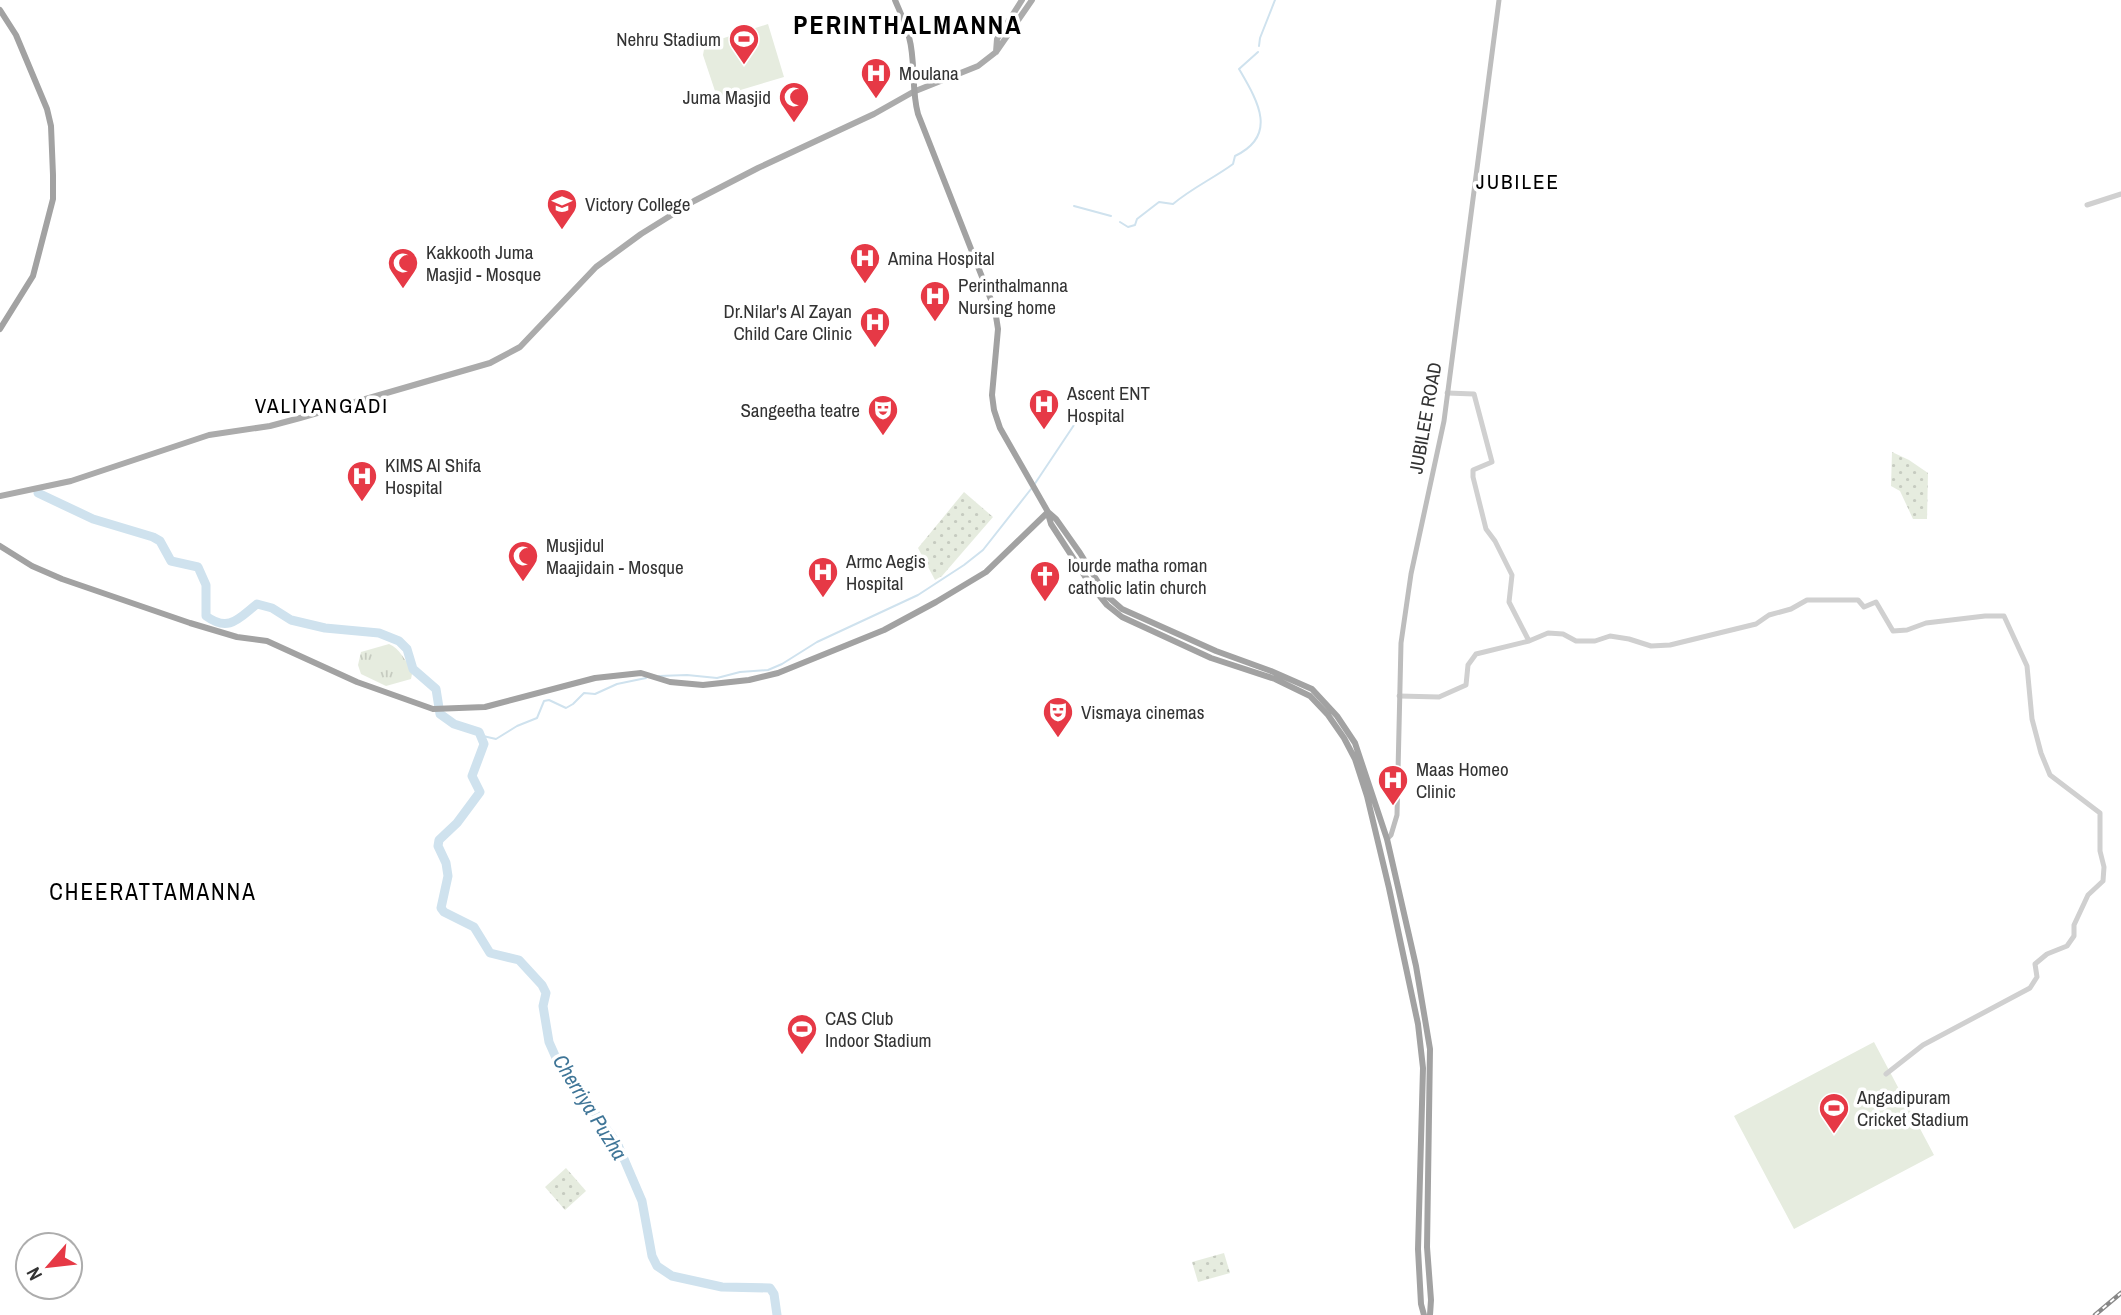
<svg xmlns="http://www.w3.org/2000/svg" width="2121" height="1315" font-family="'Archivo Narrow',sans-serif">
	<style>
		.grass { fill: url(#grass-tufts) }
		.park { fill: url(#park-dots) }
		.garden { fill: #e6ecdf }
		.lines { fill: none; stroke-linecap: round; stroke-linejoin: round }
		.stream { stroke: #cfe2ee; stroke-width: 2 }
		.river { stroke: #cfe2ee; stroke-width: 9 }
		.tertiary { stroke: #d0d0d0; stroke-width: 5 }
		.secondary { stroke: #bdbdbd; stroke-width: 5 }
		.primary { stroke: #ababab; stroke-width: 6 }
		.trunk { stroke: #a2a2a2; stroke-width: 6 }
		.rail-casing { stroke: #888; stroke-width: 4.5 }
		.rail { stroke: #fff; stroke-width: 2; stroke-dasharray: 5; stroke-linecap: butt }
		.labels { text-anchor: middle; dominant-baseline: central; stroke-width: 7; stroke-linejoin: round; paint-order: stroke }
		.poi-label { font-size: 19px; fill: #333; stroke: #fff; text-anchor: start }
		.street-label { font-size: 19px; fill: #333; stroke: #fff }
		.neighbourhood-label { font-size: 21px; letter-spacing: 2px; fill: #000; stroke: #fff }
		.water-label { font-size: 21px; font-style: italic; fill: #3f7597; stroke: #fff }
		.quarter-label { font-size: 23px; letter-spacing: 2px; fill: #000; stroke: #fff }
		.district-label { font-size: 26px; font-weight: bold; letter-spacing: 2px; fill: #000; stroke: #fff }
	</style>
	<defs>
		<pattern id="grass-tufts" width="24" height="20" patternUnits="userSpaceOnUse" patternTransform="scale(1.75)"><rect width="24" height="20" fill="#e6ecdf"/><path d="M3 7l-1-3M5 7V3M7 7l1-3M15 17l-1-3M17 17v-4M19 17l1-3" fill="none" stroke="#c6cbc0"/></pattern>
		<pattern id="park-dots" width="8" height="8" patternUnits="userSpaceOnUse" patternTransform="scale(1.75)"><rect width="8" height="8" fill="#e6ecdf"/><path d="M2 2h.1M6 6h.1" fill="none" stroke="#c6cbc0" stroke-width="1.8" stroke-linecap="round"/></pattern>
	</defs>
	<rect width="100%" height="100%" fill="#fff"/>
	<path class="grass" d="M389 644C400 648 404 661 413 669L411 679 386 686 361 674 358 665 361 652Z"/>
	<path class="park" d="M1892 452 1909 460 1928 473 1927 519H1913L1900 491 1891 486Z
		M964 492 993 517 942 576 935 580 918 548Z
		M566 1168 586 1191 565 1210 545 1187Z
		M1224 1253 1230 1273 1198 1282 1192 1262Z"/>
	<path class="garden" d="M768 24 784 77 717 97 703 55 705 44Z
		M1874 1042 1934 1155 1794 1229 1734 1116Z"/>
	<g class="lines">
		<path class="stream" d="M1259 46 1260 38 1275 0
			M1074 206 1111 216
			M1120 222 1128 227 1135 225 1137 219 1159 202 1173 204C1192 188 1214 178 1233 164L1235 156C1279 135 1257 100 1239 69L1258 52
			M1034 485 1082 413
			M659 676 687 675 717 678 740 672 768 670 782 664 817 642 918 595 964 565 983 550 1031 489
			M483 736 496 739 517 726 537 718 544 701 549 700 566 708 573 704 584 693 595 694 617 684 646 678"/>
		<path class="river" d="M38 493 93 519 153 537 160 541 171 561 198 567 206 585V616C229 633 239 618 257 604L272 608 291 620 325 628 379 633 399 641 407 649 413 669 436 689 440 714 454 724 479 732 484 744 472 776 480 792 457 823 439 840 438 846 446 863 448 876 441 908 444 912 474 927 490 953 519 960 542 985 546 993 543 1006 549 1042 557 1060 618 1145 642 1201 652 1256 657 1266 672 1276 722 1287 770 1288 774 1294 777 1315"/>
		<path class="tertiary" d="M2087 205 2121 194
			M1447 393 1474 394 1492 462 1473 470V477L1486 529 1495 541 1512 575 1509 602 1529 641
			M1399 696 1439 697 1466 685 1468 665 1476 654 1529 641 1548 633 1563 634 1576 641H1595L1610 636 1629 639 1651 646 1670 645 1756 624 1769 615 1791 609 1807 600H1858L1864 607 1876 602 1893 631 1907 630 1926 623 1985 616H2004L2027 666 2032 719 2041 753 2050 775 2100 813V851L2104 867 2103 881 2088 895 2074 925V936L2067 946 2047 954 2035 964 2037 977 2030 988 1923 1045 1886 1074"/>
		<path class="secondary" d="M1387 839 1391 835 1397 815 1401 643 1411 574 1444 421 1499 0"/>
		<path class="primary" d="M996 52 997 39 1022 0
			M0 496 71 481 209 435 270 426 300 418 490 363 520 347 596 267 641 234 694 201 758 168 874 114 913 92 978 66 996 52 1032 0"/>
		<path class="trunk" d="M895 0C900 12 906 24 909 37 916 62 911 89 918 114L995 310 998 329 992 395 994 410 1000 428 1048 512 1056 519 1080 553 1106 595 1122 609 1216 651 1271 671 1312 689 1337 716 1355 743 1387 839 1416 966 1430 1049 1427 1247 1431 1300 1430 1315
			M0 10 16 35 47 109 51 126 53 175V199L33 276 0 329
			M1048 514 1051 524 1090 584 1107 605 1122 617 1211 658 1275 679 1310 696 1328 715 1344 738 1355 759 1367 796 1389 888 1418 1024 1423 1068 1418 1249 1421 1304 1424 1315
			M0 546 32 566 62 579 190 623 237 637 267 641 357 682 433 709 485 707 595 678 641 673 670 682 703 685 749 680 778 673 884 630 936 602 986 572 1048 512"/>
		<g class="rail-casing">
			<path id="rail" d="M2095 1315 2121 1293"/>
		</g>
		<use href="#rail" class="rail"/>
	</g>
	<defs>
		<g id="stadium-pin" transform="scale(1.575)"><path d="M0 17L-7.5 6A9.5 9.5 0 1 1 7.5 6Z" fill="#e63946" stroke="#fff"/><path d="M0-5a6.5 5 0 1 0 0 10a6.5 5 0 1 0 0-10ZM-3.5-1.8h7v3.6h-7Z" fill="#fff"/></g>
		<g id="hospital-pin" transform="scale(1.575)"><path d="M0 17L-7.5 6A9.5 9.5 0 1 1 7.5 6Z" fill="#e63946" stroke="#fff"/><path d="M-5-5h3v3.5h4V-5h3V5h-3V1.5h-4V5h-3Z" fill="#fff"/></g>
		<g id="mosque-pin" transform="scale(1.575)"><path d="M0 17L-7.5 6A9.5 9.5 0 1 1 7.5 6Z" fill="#e63946" stroke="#fff"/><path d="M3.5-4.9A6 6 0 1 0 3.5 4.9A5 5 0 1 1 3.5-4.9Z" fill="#fff"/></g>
		<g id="university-pin" transform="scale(1.575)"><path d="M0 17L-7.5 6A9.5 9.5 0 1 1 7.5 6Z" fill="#e63946" stroke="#fff"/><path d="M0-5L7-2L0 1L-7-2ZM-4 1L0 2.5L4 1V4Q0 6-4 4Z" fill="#fff"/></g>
		<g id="theatre-pin" transform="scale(1.575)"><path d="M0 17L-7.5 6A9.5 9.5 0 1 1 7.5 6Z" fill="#e63946" stroke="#fff"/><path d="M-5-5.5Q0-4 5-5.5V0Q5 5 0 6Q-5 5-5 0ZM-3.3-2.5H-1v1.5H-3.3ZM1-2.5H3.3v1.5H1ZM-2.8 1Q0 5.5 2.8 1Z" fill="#fff"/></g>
		<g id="church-pin" transform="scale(1.575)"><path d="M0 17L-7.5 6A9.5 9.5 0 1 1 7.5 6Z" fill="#e63946" stroke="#fff"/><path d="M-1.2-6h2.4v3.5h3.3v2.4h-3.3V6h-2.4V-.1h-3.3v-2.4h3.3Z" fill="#fff"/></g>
	</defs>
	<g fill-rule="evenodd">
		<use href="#stadium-pin" x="744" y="39"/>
		<use href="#hospital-pin" x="876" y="73"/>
		<use href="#mosque-pin" x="794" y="97"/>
		<use href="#university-pin" x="562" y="204"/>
		<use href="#hospital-pin" x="865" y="258"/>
		<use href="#mosque-pin" x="403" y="263"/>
		<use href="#hospital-pin" x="935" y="296"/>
		<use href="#hospital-pin" x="875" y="322"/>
		<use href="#hospital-pin" x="1044" y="404"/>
		<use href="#theatre-pin" x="883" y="410"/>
		<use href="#hospital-pin" x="362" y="476"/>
		<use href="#mosque-pin" x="523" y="556"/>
		<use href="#hospital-pin" x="823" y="572"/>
		<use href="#church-pin" x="1045" y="576"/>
		<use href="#theatre-pin" x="1058" y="712"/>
		<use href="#hospital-pin" x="1393" y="780"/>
		<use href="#stadium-pin" x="802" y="1029"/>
		<use href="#stadium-pin" x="1834" y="1108"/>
	</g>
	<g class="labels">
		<g class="poi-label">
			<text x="721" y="39" text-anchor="end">Nehru Stadium</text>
			<text x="899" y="73">Moulana</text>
			<text x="771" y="97" text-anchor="end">Juma Masjid</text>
			<text x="585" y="204">Victory College</text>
			<text x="426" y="252">Kakkooth Juma<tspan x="426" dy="22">Masjid - Mosque</tspan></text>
			<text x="888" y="258">Amina Hospital</text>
			<text x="958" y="285">Perinthalmanna<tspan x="958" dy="22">Nursing home</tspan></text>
			<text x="852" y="311" text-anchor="end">Dr.Nilar's Al Zayan<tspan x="852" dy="22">Child Care Clinic</tspan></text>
			<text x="1067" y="393">Ascent ENT<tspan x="1067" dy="22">Hospital</tspan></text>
			<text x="860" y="410" text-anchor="end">Sangeetha teatre</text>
			<text x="385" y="465">KIMS Al Shifa<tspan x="385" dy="22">Hospital</tspan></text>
			<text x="546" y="545">Musjidul<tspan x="546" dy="22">Maajidain - Mosque</tspan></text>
			<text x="846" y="561">Armc Aegis<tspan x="846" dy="22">Hospital</tspan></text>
			<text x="1068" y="565">lourde matha roman<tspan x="1068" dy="22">catholic latin church</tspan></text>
			<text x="1081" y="712">Vismaya cinemas</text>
			<text x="1416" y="769">Maas Homeo<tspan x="1416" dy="22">Clinic</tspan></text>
			<text x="825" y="1018">CAS Club<tspan x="825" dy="22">Indoor Stadium</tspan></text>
			<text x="1857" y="1097">Angadipuram<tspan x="1857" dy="22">Cricket Stadium</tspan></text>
		</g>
		<g class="street-label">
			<text transform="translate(1425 418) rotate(-80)">JUBILEE ROAD</text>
		</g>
		<g class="neighbourhood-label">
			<text x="1518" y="181">JUBILEE</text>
			<text x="322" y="405">VALIYANGADI</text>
		</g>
		<g class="water-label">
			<text transform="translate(590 1107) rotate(58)">Cherriya Puzha</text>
		</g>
		<g class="quarter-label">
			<text x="153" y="891">CHEERATTAMANNA</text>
		</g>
		<g class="district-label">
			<text x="908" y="24">PERINTHALMANNA</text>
		</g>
	</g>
	<g transform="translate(49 1266) rotate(242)"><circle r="33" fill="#ffffff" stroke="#adadad" stroke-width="2"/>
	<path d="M0-5L12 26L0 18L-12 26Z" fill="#e63946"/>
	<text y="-10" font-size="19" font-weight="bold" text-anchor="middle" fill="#333333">N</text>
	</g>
</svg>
